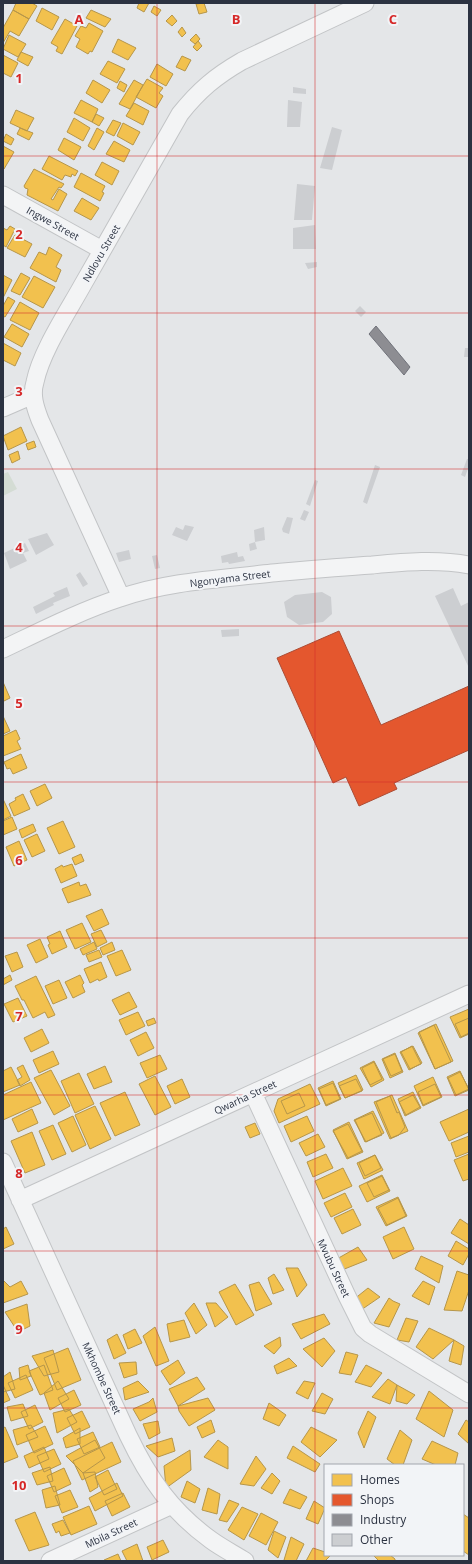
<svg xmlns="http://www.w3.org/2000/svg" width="472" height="1564" font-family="'Open Sans',sans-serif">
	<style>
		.green { fill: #d4dcd4 }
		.homes { fill: #f2c14e; stroke: #b6964a }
		.shops { fill: #e4572e; stroke: #ac4c34 }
		.industry { fill: #8d8d92; stroke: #70727a }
		.building { fill: #ccced1 }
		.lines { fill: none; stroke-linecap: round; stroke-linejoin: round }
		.minor-casing { stroke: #c2c4c6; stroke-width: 19 }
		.minor { stroke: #f3f4f5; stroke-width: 17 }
		.grid { fill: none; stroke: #d62828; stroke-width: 1; stroke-opacity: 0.55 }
		.labels { text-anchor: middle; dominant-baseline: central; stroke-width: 4; stroke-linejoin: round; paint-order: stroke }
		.street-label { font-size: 10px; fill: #2b3241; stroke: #f2f4f7 }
		.grid-label { font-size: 13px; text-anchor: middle; font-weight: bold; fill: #d62828; stroke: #f2f4f7; stroke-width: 4; stroke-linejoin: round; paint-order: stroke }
	</style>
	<rect width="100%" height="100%" fill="#e4e6e8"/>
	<path class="green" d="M8 472 17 489 3 496V474Z"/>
	<path class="homes" d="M16 3H32L37 6 29 19 13 10Z
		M139 3H149L144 12 137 8Z
		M204 3 207 12 199 14 196 4Z
		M154 6 161 10 157 16 151 12Z
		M42 8 59 17 52 30 36 21Z
		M13 10 29 19 19 36 10 31 3 43V28Z
		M91 10 111 19 105 27 86 18Z
		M172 15 177 21 172 26 166 21Z
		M65 19 77 26 62 54 56 51 58 47 51 43Z
		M89 23 103 31 92 52 90 51 88 54 76 47 80 39 75 36 81 26 86 28Z
		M182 27 186 33 182 37 178 32Z
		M196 34 200 39 195 44 190 40Z
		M9 35 26 44 18 57 3 49Z
		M118 39 136 48 128 60 112 52Z
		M198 41 202 46 197 51 193 47Z
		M21 52 33 57 28 66 17 60Z
		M3 55 18 63 11 77 3 73Z
		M182 56 191 60 185 71 176 67Z
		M108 61 125 69 117 83 100 74Z
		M157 64 173 74 166 86 150 77Z
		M147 79 163 88 159 93 163 96 156 108 136 97Z
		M93 80 110 90 102 103 86 93Z
		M134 80 143 85 130 109 119 104Z
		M120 81 127 85 124 92 117 88Z
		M81 100 98 109 92 122 74 113Z
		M134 103 149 111 143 125 126 116Z
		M16 110 34 118 27 131 10 123Z
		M96 114 104 118 99 126 92 122Z
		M74 118 90 128 83 141 67 132Z
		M113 120 121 123 114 136 106 132Z
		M123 123 140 132 133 145 117 136Z
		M20 128 33 133 29 140 17 134Z
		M97 128 104 132 94 150 88 146Z
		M6 134 14 139 11 145 3 141Z
		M64 138 81 147 74 160 58 150Z
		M114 141 130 150 124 162 106 154Z
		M3 146 14 152 4 169H3Z
		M49 156 78 171 75 176 72 174 71 177 65 175 62 180 42 169Z
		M102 162 119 171 112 185 95 175Z
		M34 169 64 184 61 188 59 187 51 199 53 200 59 189 67 194 58 211 27 195 28 189 25 188 24 186Z
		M81 173 105 186 102 192 104 193 100 201 74 187Z
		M82 198 99 208 91 220 74 211Z
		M10 226 15 229 6 247 3 245V228L7 230Z
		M15 235 32 244 25 257 7 248Z
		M49 247 62 255 56 267 61 270 56 282 30 268 39 252 46 255Z
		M21 273 30 278 20 295 11 291Z
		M3 275 12 280 3 298Z
		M34 276 55 287 43 308 22 297Z
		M8 297 15 301 5 317 3 316V306Z
		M20 302 39 313 30 330 10 320Z
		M12 324 29 334 22 347 4 337Z
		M3 343 21 353 15 366 3 360Z
		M21 427 27 441 8 450 3 436Z
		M34 441 36 447 28 450 26 444Z
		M18 451 20 459 12 463 9 455Z
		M3 682 10 698 4 701 3 699Z
		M3 716 10 731 3 734Z
		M16 730 20 739 17 741 21 749 3 756V736Z
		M21 754 27 768 13 774 10 768 7 769 4 762Z
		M45 784 52 798 37 806 30 791Z
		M23 794 30 809 14 816 9 804 16 800 15 798Z
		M3 799 11 816 3 820Z
		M12 817 17 829 3 835V821Z
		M63 821 75 847 59 854 47 828Z
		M33 824 36 831 22 838 19 830Z
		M37 834 45 851 32 857 24 840Z
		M19 841 27 860 14 866 6 847Z
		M81 854 84 861 75 865 72 858Z
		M72 864 77 876 61 883 55 869 62 865 63 867Z
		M79 882 80 886 86 884 91 895 68 903 62 889Z
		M102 909 109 924 94 931 86 916Z
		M82 923 91 942 75 949 66 930Z
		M101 930 107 942 97 947 91 934Z
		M60 931 67 947 52 954 48 945 50 944 47 937Z
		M40 939 48 957 36 963 27 945Z
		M94 942 97 949 83 955 80 949Z
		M112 942 115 950 103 955 100 948Z
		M99 950 102 957 89 962 86 955Z
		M122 950 131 970 116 976 107 956Z
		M17 952 23 967 12 972 5 956Z
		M101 962 107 977 99 981 98 979 90 983 84 969Z
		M10 975 12 980 3 985V979Z
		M80 975 84 983 82 985 85 992 73 998 65 982Z
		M36 976 55 1015 48 1018 45 1012 33 1018 24 1000H22L15 986Z
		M59 980 67 998 53 1004 45 986Z
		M129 992 137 1007 120 1015 112 1000Z
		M18 998 27 1016 13 1022 4 1004Z
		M469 1009V1034L460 1038 450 1017Z
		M138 1012 145 1026 126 1035 119 1020Z
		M154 1018 156 1023 148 1026 146 1021Z
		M469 1018V1033L461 1037 455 1024Z
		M436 1024 453 1061 435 1069 418 1033Z
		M434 1025 451 1062 435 1069 419 1032Z
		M42 1029 49 1043 31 1052 24 1038Z
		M146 1032 154 1048 138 1056 130 1040Z
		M412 1046 421 1064 410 1069 401 1052Z
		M413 1046 422 1063 409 1070 400 1052Z
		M53 1051 59 1064 39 1073 33 1060Z
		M395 1053 403 1072 390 1078 382 1059Z
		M395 1054 402 1071 391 1076 383 1059Z
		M160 1055 167 1069 147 1078 140 1063Z
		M374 1061 384 1080 371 1087 360 1068Z
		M374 1062 382 1079 370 1085 362 1068Z
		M23 1065 30 1080 20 1086 17 1080 22 1077 17 1068Z
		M105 1066 112 1082 94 1089 87 1074Z
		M11 1067 20 1085 3 1092V1071Z
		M51 1070 70 1106 54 1115 34 1078Z
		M460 1071 469 1090 455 1096 447 1077Z
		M460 1072 469 1089 456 1095 448 1078Z
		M79 1073 94 1104 75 1113 61 1081Z
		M356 1075 363 1090 345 1098 338 1083Z
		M155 1076 171 1107 155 1115 139 1084Z
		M433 1077 442 1097 423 1106 414 1086Z
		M182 1079 190 1097 175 1104 167 1086Z
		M356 1079 362 1091 345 1098 339 1086Z
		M333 1081 341 1099 326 1106 318 1088Z
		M31 1082 41 1103 3 1120V1095Z
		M333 1083 340 1099 326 1105 319 1089Z
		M310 1084 320 1104 279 1123 274 1111 278 1099Z
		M435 1084 441 1097 423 1105 418 1092Z
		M125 1092 140 1125 115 1136 100 1103Z
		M413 1092 421 1108 405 1116 398 1099Z
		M299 1093 305 1106 287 1114 281 1101Z
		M392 1095 408 1131 391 1138 376 1102Z
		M413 1095 420 1107 406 1115 399 1102Z
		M390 1096 397 1113 399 1112 405 1127 399 1135 390 1139 374 1102Z
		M95 1106 111 1139 90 1149 75 1115Z
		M32 1109 38 1123 18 1132 12 1119Z
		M469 1109V1132L449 1141 440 1122Z
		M373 1111 384 1133 366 1142 354 1120Z
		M372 1113 382 1135 365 1142 355 1120Z
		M73 1116 86 1145 72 1152 58 1123Z
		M307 1116 314 1131 291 1142 284 1126Z
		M349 1122 363 1152 347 1159 333 1130Z
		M255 1123 260 1134 250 1138 245 1127Z
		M348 1124 362 1151 348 1158 333 1131Z
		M53 1125 66 1154 52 1160 39 1131Z
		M32 1132 45 1165 25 1173 11 1141Z
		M318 1134 325 1147 306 1156 299 1143Z
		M469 1136V1152L456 1157 451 1143Z
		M326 1154 333 1168 313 1177 307 1162Z
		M469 1154V1179L463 1181 454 1160Z
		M375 1155 381 1168 365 1176 359 1163Z
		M375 1155 383 1170 364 1179 357 1163Z
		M343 1168 352 1186 323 1199 315 1181Z
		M382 1175 390 1191 367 1202 359 1186Z
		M382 1176 389 1190 374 1197 367 1183Z
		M345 1193 352 1207 331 1217 324 1203Z
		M398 1197 407 1216 386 1226 376 1207Z
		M398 1198 406 1216 387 1225 378 1208Z
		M353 1209 361 1225 342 1234 334 1218Z
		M460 1219 469 1225V1244L451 1233Z
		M6 1227 14 1244 3 1249V1229Z
		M404 1227 414 1249 393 1259 383 1237Z
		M456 1241 469 1249V1254L463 1265 448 1256Z
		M358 1247 367 1260 342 1270 335 1260Z
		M421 1256 443 1266 439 1283 415 1269Z
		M286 1268H298L307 1285 297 1297Z
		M457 1271 469 1275V1290L462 1311 444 1310Z
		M274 1274 284 1290 273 1294 268 1278Z
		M3 1281H4L10 1287 21 1281 28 1294 3 1303Z
		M423 1281 435 1287 429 1305 412 1296Z
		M259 1282 272 1304 256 1311 249 1285Z
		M235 1284 254 1315 236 1325 219 1292Z
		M368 1288 380 1297 361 1310 353 1300Z
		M389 1298 393 1301 400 1304 389 1327 374 1323Z
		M194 1303 207 1325 196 1334 185 1313Z
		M206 1303H216L228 1317 215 1327Z
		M27 1304 30 1326 18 1332 5 1312Z
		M324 1314 330 1324 301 1339 292 1324Z
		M406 1318 418 1321 409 1342 397 1340Z
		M184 1320 190 1337 170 1342 167 1324Z
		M155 1327 169 1361 156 1366 143 1336Z
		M429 1328 454 1340 433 1359 416 1347Z
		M135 1329 142 1343 128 1349 123 1335Z
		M117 1334 126 1353 114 1359 107 1340Z
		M280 1337 281 1346 274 1354 264 1346Z
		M324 1338 335 1351 322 1367 303 1349Z
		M454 1340 464 1346 461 1365 449 1361Z
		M68 1348 81 1380 57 1390 44 1358Z
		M53 1350 59 1372 44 1376 32 1356Z
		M346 1352 358 1355 351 1375 339 1373Z
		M289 1358 297 1366 277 1374 274 1366Z
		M178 1360 185 1373 170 1385 161 1371Z
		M136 1362 137 1374 124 1378 119 1363Z
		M28 1365 31 1376 20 1380 19 1368Z
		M44 1365 53 1390 40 1395 29 1371Z
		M366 1365 382 1373 371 1387 355 1382Z
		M10 1372 15 1389 3 1392V1377Z
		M26 1375 33 1390 15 1398 8 1383Z
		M197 1377 205 1389 178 1406 169 1389Z
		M388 1379 397 1385 390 1404 372 1397Z
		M58 1381 69 1399 50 1410 44 1393Z
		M138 1381 149 1392 125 1400 123 1388Z
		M304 1381 315 1383 308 1399 296 1393Z
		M3 1385 10 1400 3 1403Z
		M397 1385 415 1395 407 1404 396 1401Z
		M74 1390 81 1405 65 1412 58 1398Z
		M429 1391 453 1410 444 1437 416 1419Z
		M322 1393 333 1399 325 1414 312 1411Z
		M153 1398 157 1412 140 1421 133 1409 149 1402Z
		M208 1398 215 1410 189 1426 179 1411 178 1406Z
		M269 1403 286 1415 279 1426 263 1419Z
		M23 1404 28 1416 11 1421 7 1407Z
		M35 1405 43 1422 29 1429 21 1412Z
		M69 1409 77 1422 57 1433 53 1413Z
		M82 1411 90 1427 75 1434 67 1418Z
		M368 1411 376 1417 364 1448 358 1433Z
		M211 1420 215 1432 202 1438 197 1427Z
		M466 1420 469 1422V1444L458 1434Z
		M158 1421 160 1433 149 1439 143 1424Z
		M31 1425 38 1437 17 1445 13 1430Z
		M45 1426 53 1444 34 1453 26 1435Z
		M5 1427 18 1457 3 1463V1428Z
		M311 1427 337 1440 320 1457 301 1442Z
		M80 1428V1444L66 1448 63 1438Z
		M400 1430 412 1440 403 1465H395L387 1459Z
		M93 1432 100 1447 84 1454 77 1439Z
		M172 1438 175 1451 158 1457 146 1446Z
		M95 1440 105 1458 83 1473 66 1456Z
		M218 1440 228 1447V1469L204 1457Z
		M432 1441 458 1453 455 1465H436L422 1459Z
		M112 1442 121 1462 82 1480 73 1461Z
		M293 1446 320 1464 315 1472 287 1458Z
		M44 1447 49 1459 29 1468 24 1456Z
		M54 1449 61 1464 44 1472 37 1456Z
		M190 1450 191 1470 166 1488 164 1466Z
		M256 1456 266 1469 254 1486 240 1484Z
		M50 1467 53 1481 37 1485 32 1473Z
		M64 1468 71 1484 54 1492 47 1476Z
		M108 1470 117 1489 104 1495 95 1477Z
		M95 1472 98 1487 90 1492 83 1473Z
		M272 1473 280 1481 272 1494 261 1488Z
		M187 1481 200 1489 195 1503 181 1497Z
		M117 1483 123 1496 95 1511 89 1498Z
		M55 1486 60 1505 46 1508 42 1490Z
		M208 1488 220 1494 217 1514 202 1510Z
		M290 1489 307 1497 300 1509 283 1503Z
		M70 1490 78 1507 62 1513 55 1496Z
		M123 1493 130 1507 112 1516 105 1501Z
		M229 1500 239 1504 227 1522 219 1520Z
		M314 1501 325 1508 318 1524 306 1519Z
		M89 1506 97 1524 71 1535 63 1517Z
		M242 1507 258 1514 244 1540 228 1530Z
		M35 1512 49 1545 29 1551 15 1520Z
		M261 1513 278 1522 266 1545 249 1536Z
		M463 1514 469 1518V1555L463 1551Z
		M63 1520 70 1533 61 1536 59 1531 56 1533 52 1524Z
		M274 1531 286 1537 278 1558 268 1550Z
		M291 1537 304 1544 296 1561H286L284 1560Z
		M163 1540 169 1552 152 1560 147 1547Z
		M137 1544 143 1561H127L122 1551Z
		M313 1548 325 1552V1555H331L325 1561H306Z
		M118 1554 121 1561H105L104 1560Z
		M373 1555H390L395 1559V1561H379Z"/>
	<path class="shops" d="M339 631 381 725 469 686V750L394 783 397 789 359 806 346 777 333 783 277 658Z"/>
	<path class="industry" d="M376 326 410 367 404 375 369 334Z"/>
	<path class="building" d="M293 87 306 89V94L293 93Z
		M288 100 302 102 300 127H287Z
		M332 127 342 130 332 170 320 168Z
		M297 184 315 186 312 220H294Z
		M315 225 316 249H293V228Z
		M317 262V267L308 269 305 263Z
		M360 306 366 312 361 317 355 311Z
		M465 348H469V357H464Z
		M467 459H469V466L465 477 461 475Z
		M375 465 380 467 367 504 363 502Z
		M315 480 318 481 310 506 306 504Z
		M304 510 309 512 305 521 300 519Z
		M287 517 293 518 289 534 283 532 282 529Z
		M185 525 194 527 187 541 172 535 176 527 183 530Z
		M264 527 265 540 255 542 254 530Z
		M47 533 54 545 36 555 28 539Z
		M255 542 257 549 250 551 249 544Z
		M25 543 29 551 23 553 27 561 10 569 4 553Z
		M129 550 131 559 119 562 116 553Z
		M237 552 238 557 243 556 245 561 229 564 228 562 222 563 221 556Z
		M157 555 160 568 155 569 152 556Z
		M80 572 88 584 83 587 76 575Z
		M67 587 70 596 53 603 54 605 36 614 33 607 55 596 53 593Z
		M453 588 461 606 469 602V668L435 596Z
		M322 592 331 597 332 614 323 622 299 625 287 617 284 602 295 595Z
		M239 629V636L222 637 221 630Z"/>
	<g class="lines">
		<g class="minor-casing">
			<path id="minor" d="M3 195 102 250
				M3 408 33 395
				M121 597 40 420C35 407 31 395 35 382 41 352 67 313 82 286 115 229 147 171 180 114 199 90 216 76 242 61L365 3
				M3 649C41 631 80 611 120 598 168 581 222 579 272 573 306 570 339 567 372 565 405 562 437 559 469 565
				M253 1093 347 1296 363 1328 370 1334 469 1394
				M3 1162 128 1435C149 1479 171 1511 211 1540 222 1548 234 1554 245 1561
				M20 1200 469 994
				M50 1561 172 1505"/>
		</g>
		<use href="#minor" class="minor"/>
	</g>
	<path class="grid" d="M157 3V1561M315 3V1561M3 156H469M3 313H469M3 469H469M3 626H469M3 782H469M3 938H469M3 1095H469M3 1251H469M3 1408H469"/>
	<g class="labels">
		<g class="street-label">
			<text transform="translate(53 223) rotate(29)">Ingwe Street</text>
			<text transform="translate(101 253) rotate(-60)">Ndlovu Street</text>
			<text transform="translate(230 578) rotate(-7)">Ngonyama Street</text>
			<text transform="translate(245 1097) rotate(-25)">Qwarha Street</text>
			<text transform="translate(334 1268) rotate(65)">Mvubu Street</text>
			<text transform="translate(102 1378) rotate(65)">Mkhombe Street</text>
			<text transform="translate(111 1533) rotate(-25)">Mbila Street</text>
		</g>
	</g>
	<g class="grid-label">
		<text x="79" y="24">A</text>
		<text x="236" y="24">B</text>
		<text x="393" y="24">C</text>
		<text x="19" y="83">1</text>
		<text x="19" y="239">2</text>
		<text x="19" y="396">3</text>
		<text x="19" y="552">4</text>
		<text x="19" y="708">5</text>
		<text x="19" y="865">6</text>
		<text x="19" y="1021">7</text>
		<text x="19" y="1178">8</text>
		<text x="19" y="1334">9</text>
		<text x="19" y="1490">10</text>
	</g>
	<rect width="472" height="1564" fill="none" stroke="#2b3241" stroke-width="8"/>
	<rect x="324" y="1464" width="140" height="92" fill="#f2f4f7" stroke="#a2a6ae"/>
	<rect x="332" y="1474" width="20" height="12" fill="#f2c14e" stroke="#a2a6ae"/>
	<text x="360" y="1484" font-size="12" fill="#2b3241">Homes</text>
	<rect x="332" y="1494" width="20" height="12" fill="#e4572e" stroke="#a2a6ae"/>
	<text x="360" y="1504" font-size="12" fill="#2b3241">Shops</text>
	<rect x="332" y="1514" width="20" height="12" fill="#8d8d92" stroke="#a2a6ae"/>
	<text x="360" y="1524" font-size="12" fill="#2b3241">Industry</text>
	<rect x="332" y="1534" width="20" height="12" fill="#ccced1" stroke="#a2a6ae"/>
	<text x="360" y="1544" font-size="12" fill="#2b3241">Other</text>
</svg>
